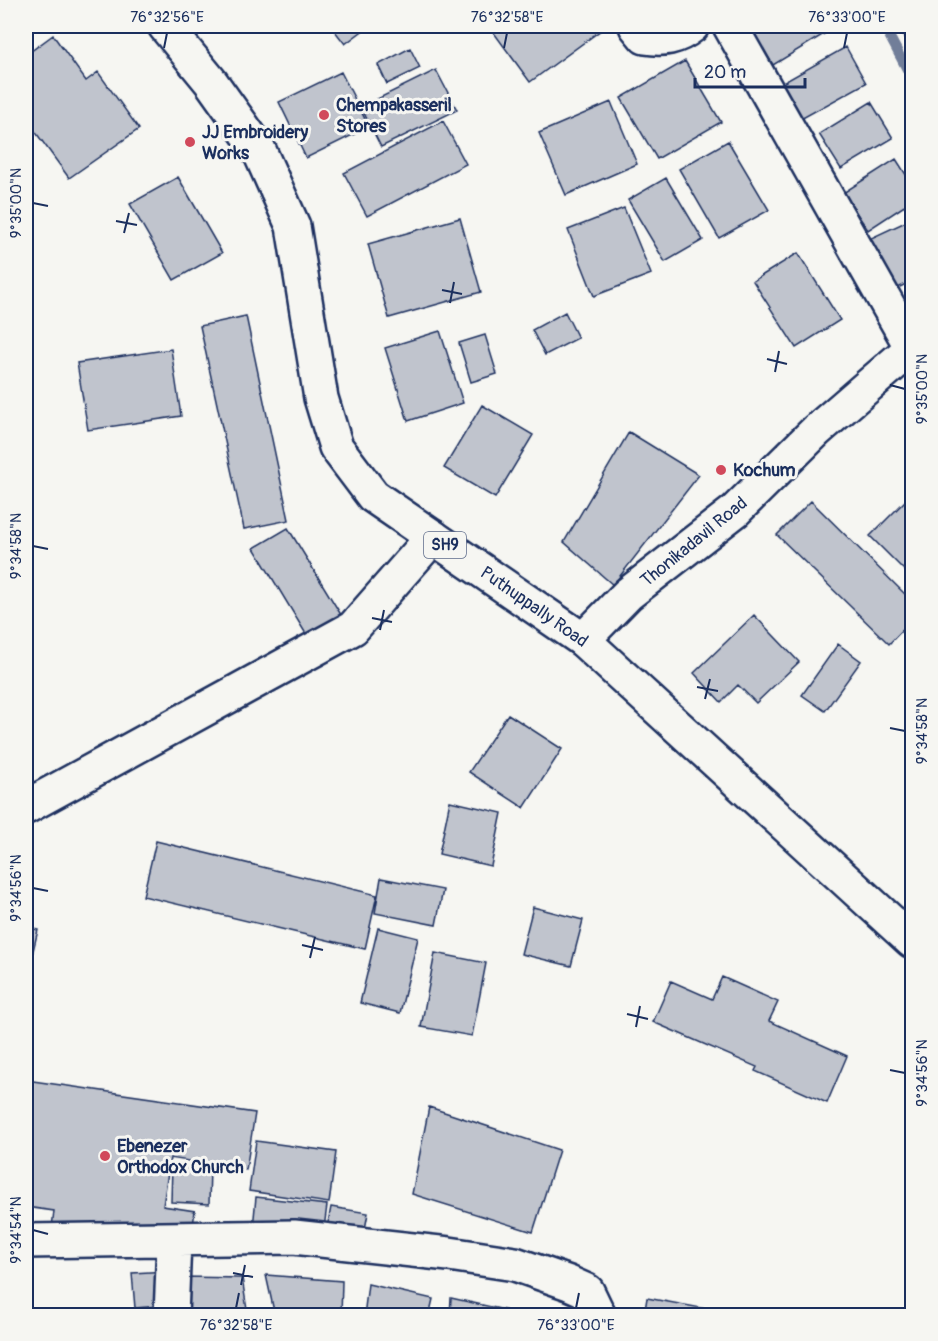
<svg xmlns="http://www.w3.org/2000/svg" width="938" height="1341" font-family="Pangolin,sans-serif">
	<style>
		.lines { fill: none; stroke-linecap: round; stroke-linejoin: round }
		.stream { stroke: #717e99; stroke-width: 10 }
		.building { fill: #c0c4cd; stroke: #1b2f5e; stroke-width: 1.5 }
		.minor-casing { stroke: #1b2f5e; stroke-width: 38 }
		.major-casing { stroke: #1b2f5e; stroke-width: 38 }
		.minor { stroke: #f6f6f2; stroke-width: 33 }
		.major { stroke: #f6f6f2; stroke-width: 33 }
		.ticks { fill: none; stroke: #1b2f5e; stroke-width: 2 }
		.poi-dot { fill: #d1495b; stroke: #f6f6f2; stroke-width: 2 }
		.labels { text-anchor: middle; dominant-baseline: central; stroke-width: 6; stroke-linejoin: round; paint-order: stroke }
		.shield { fill: #f6f6f2; stroke: #5d6b8a; stroke-width: 1.5 }
		.shield-label { font-size: 16px; font-weight: bold; fill: #1b2f5e }
		.poi-label { font-size: 18px; font-weight: bold; fill: #1b2f5e; stroke: #f6f6f2; text-anchor: start }
		.street-label { font-size: 18px; fill: #1b2f5e; stroke: #f6f6f2 }
		.neatline { fill: none; stroke: #1b2f5e; stroke-width: 2 }
		.ticks-label { font-size: 15px; text-anchor: middle; fill: #1b2f5e }
	</style>
	<rect width="100%" height="100%" fill="#f6f6f2"/>
	<filter id="ink" filterUnits="userSpaceOnUse"><feTurbulence type="fractalNoise" baseFrequency=".0167" numOctaves="2"/><feDisplacementMap in="SourceGraphic" scale="12" xChannelSelector="R" yChannelSelector="G"/><feConvolveMatrix kernelMatrix="1 2 1 2 8 2 1 2 1" color-interpolation-filters="sRGB"/></filter>
	<g filter="url(#ink)">
		<g class="lines">
			<path class="stream" d="M884 26 912 79"/>
		</g>
		<path class="building" d="M331 26H369L345 44Z
			M489 26H598L601 30 530 82Z
			M833 26 834 28 773 65 749 27Z
			M912 30V52L903 35Z
			M53 35 86 81 98 72 139 129 69 178 26 119V55Z
			M846 47 866 83 799 120 779 85Z
			M410 48 420 68 387 84 378 65Z
			M685 61 721 122 657 159 621 98Z
			M436 70 457 110 381 147 361 107Z
			M341 72 369 127 306 158 279 102Z
			M611 102 637 164 566 195 539 133Z
			M871 102 893 138 841 169 819 134Z
			M443 121 466 164 367 216 344 173Z
			M728 141 769 210 719 238 679 169Z
			M896 159 912 184V201L868 230 843 193Z
			M178 177 222 253 174 280 130 204Z
			M666 178 703 240 665 262 628 200Z
			M624 208 651 274 594 296 568 230Z
			M460 218 481 292 389 318 368 244Z
			M912 219V281L892 291 869 239Z
			M798 253 840 320 796 348 753 281Z
			M565 312 578 338 545 355 532 330Z
			M246 316 289 520 244 529 200 326Z
			M440 331 463 403 408 421 385 348Z
			M485 335 497 374 471 382 459 343Z
			M171 349 181 416 88 430 77 363Z
			M482 405 533 435 495 498 444 468Z
			M629 432 699 475 613 585 564 542Z
			M912 494V578L870 536Z
			M811 501 912 601V620L889 644 777 535Z
			M288 528 343 618 309 639 254 548Z
			M754 615 799 662 756 703 738 685 721 702 694 673Z
			M838 644 861 661 825 711 802 695Z
			M508 714 562 749 524 808 469 772Z
			M450 801 502 813 491 866 439 854Z
			M156 841 377 895 365 949 143 896Z
			M381 878 443 890 436 925 375 913Z
			M533 907 583 920 571 966 521 954Z
			M26 927 38 930 26 980Z
			M378 928 418 938 400 1013 360 1003Z
			M435 953 486 963 472 1036 421 1027Z
			M722 977 778 1002 769 1021 847 1056 827 1103 755 1071 757 1067 653 1022 671 981 712 999Z
			M26 1080 255 1113 246 1170 170 1158 163 1206 195 1211 190 1246 52 1227 54 1211 26 1207Z
			M429 1107 559 1150 533 1232 412 1194Z
			M256 1141 336 1152 329 1203 249 1191Z
			M172 1166 210 1168 209 1204 171 1202Z
			M256 1197 327 1205 323 1236 253 1228Z
			M331 1207 368 1213 363 1240 326 1233Z
			M168 1271 170 1305 135 1308 132 1273Z
			M266 1275 342 1281 341 1316H275Z
			M182 1277 242 1278 248 1316H181Z
			M368 1284 433 1299 429 1316H364Z
			M451 1298 505 1310 504 1316H450Z
			M647 1298 739 1315V1316H644Z"/>
		<g class="lines">
			<g class="minor-casing">
				<path id="minor" d="M636 26 645 37C663 40 677 38 692 26
					M583 640 628 594 735 511 816 431 912 348 730 26
					M26 807 353 628 433 537
					M26 1241 294 1237 449 1254 515 1264 569 1283 587 1291 599 1316
					M171 1316 174 1241"/>
			</g>
			<g class="major-casing">
				<path id="major" d="M165 26 211 82 258 148 293 226 321 398 336 447 373 496 583 640 912 941"/>
			</g>
			<use href="#minor" class="minor"/>
			<use href="#major" class="major"/>
		</g>
	</g>
	<path class="ticks" d="M164 48 167 33M504 48 507 33M844 48 847 33M33 203 48 206M116 221 137 225M124 233 129 213M442 290 462 294M450 303 454 282M767 359 787 364M775 372 779 351M890 385 905 389M33 546 48 549M372 618 392 622M380 630 384 610M697 687 718 691M705 699 710 679M890 728 905 731M33 888 48 891M302 945 323 950M310 958 315 937M627 1014 648 1019M636 1027 640 1006M890 1070 905 1073M33 1230 48 1234M233 1273 253 1277M241 1285 245 1265M236 1308 239 1293M576 1308 579 1293"/>
	<g class="poi-dot">
		<circle cx="324" cy="115" r="6"/>
		<circle cx="190" cy="142" r="6"/>
		<circle cx="721" cy="470" r="6"/>
		<circle cx="105" cy="1156" r="6"/>
	</g>
	<g class="labels">
		<rect class="shield" x="424" y="532" width="42" height="26" rx="4.5"/>
		<g class="shield-label">
			<text x="445" y="545">SH9</text>
		</g>
		<g class="poi-label">
			<text x="336" y="105">Chempakasseril<tspan x="336" dy="21">Stores</tspan></text>
			<text x="202" y="132">JJ Embroidery<tspan x="202" dy="21">Works</tspan></text>
			<text x="733" y="470">Kochum</text>
			<text x="117" y="1146">Ebenezer<tspan x="117" dy="21">Orthodox Church</tspan></text>
		</g>
		<g class="street-label">
			<text transform="translate(694 542) rotate(-39)">Thonikadavil Road</text>
			<text transform="translate(534 607) rotate(35)">Puthuppally Road</text>
		</g>
	</g>
	<rect width="938" height="1341" fill="none" stroke="#f6f6f2" stroke-width="66"/>
	<path d="M695 78v9h110v-9" fill="none" stroke="#1b2f5e" stroke-width="3"/>
	<text x="704" y="78" font-size="18" fill="#1b2f5e" stroke="#f6f6f2" stroke-width="4.5" paint-order="stroke">20 m</text>
	<rect x="33" y="33" width="872" height="1275" class="neatline"/>
	<g class="ticks-label">
		<text x="167" y="22">76°32'56"E</text>
		<text x="507" y="22">76°32'58"E</text>
		<text x="847" y="22">76°33'00"E</text>
		<text transform="translate(16 203) rotate(-90)" y="5">9°35'00"N</text>
		<text transform="translate(922 389) rotate(-90)" y="5">9°35'00"N</text>
		<text transform="translate(16 546) rotate(-90)" y="5">9°34'58"N</text>
		<text transform="translate(922 731) rotate(-90)" y="5">9°34'58"N</text>
		<text transform="translate(16 888) rotate(-90)" y="5">9°34'56"N</text>
		<text transform="translate(922 1073) rotate(-90)" y="5">9°34'56"N</text>
		<text transform="translate(16 1230) rotate(-90)" y="5">9°34'54"N</text>
		<text x="236" y="1330">76°32'58"E</text>
		<text x="576" y="1330">76°33'00"E</text>
	</g>
</svg>
